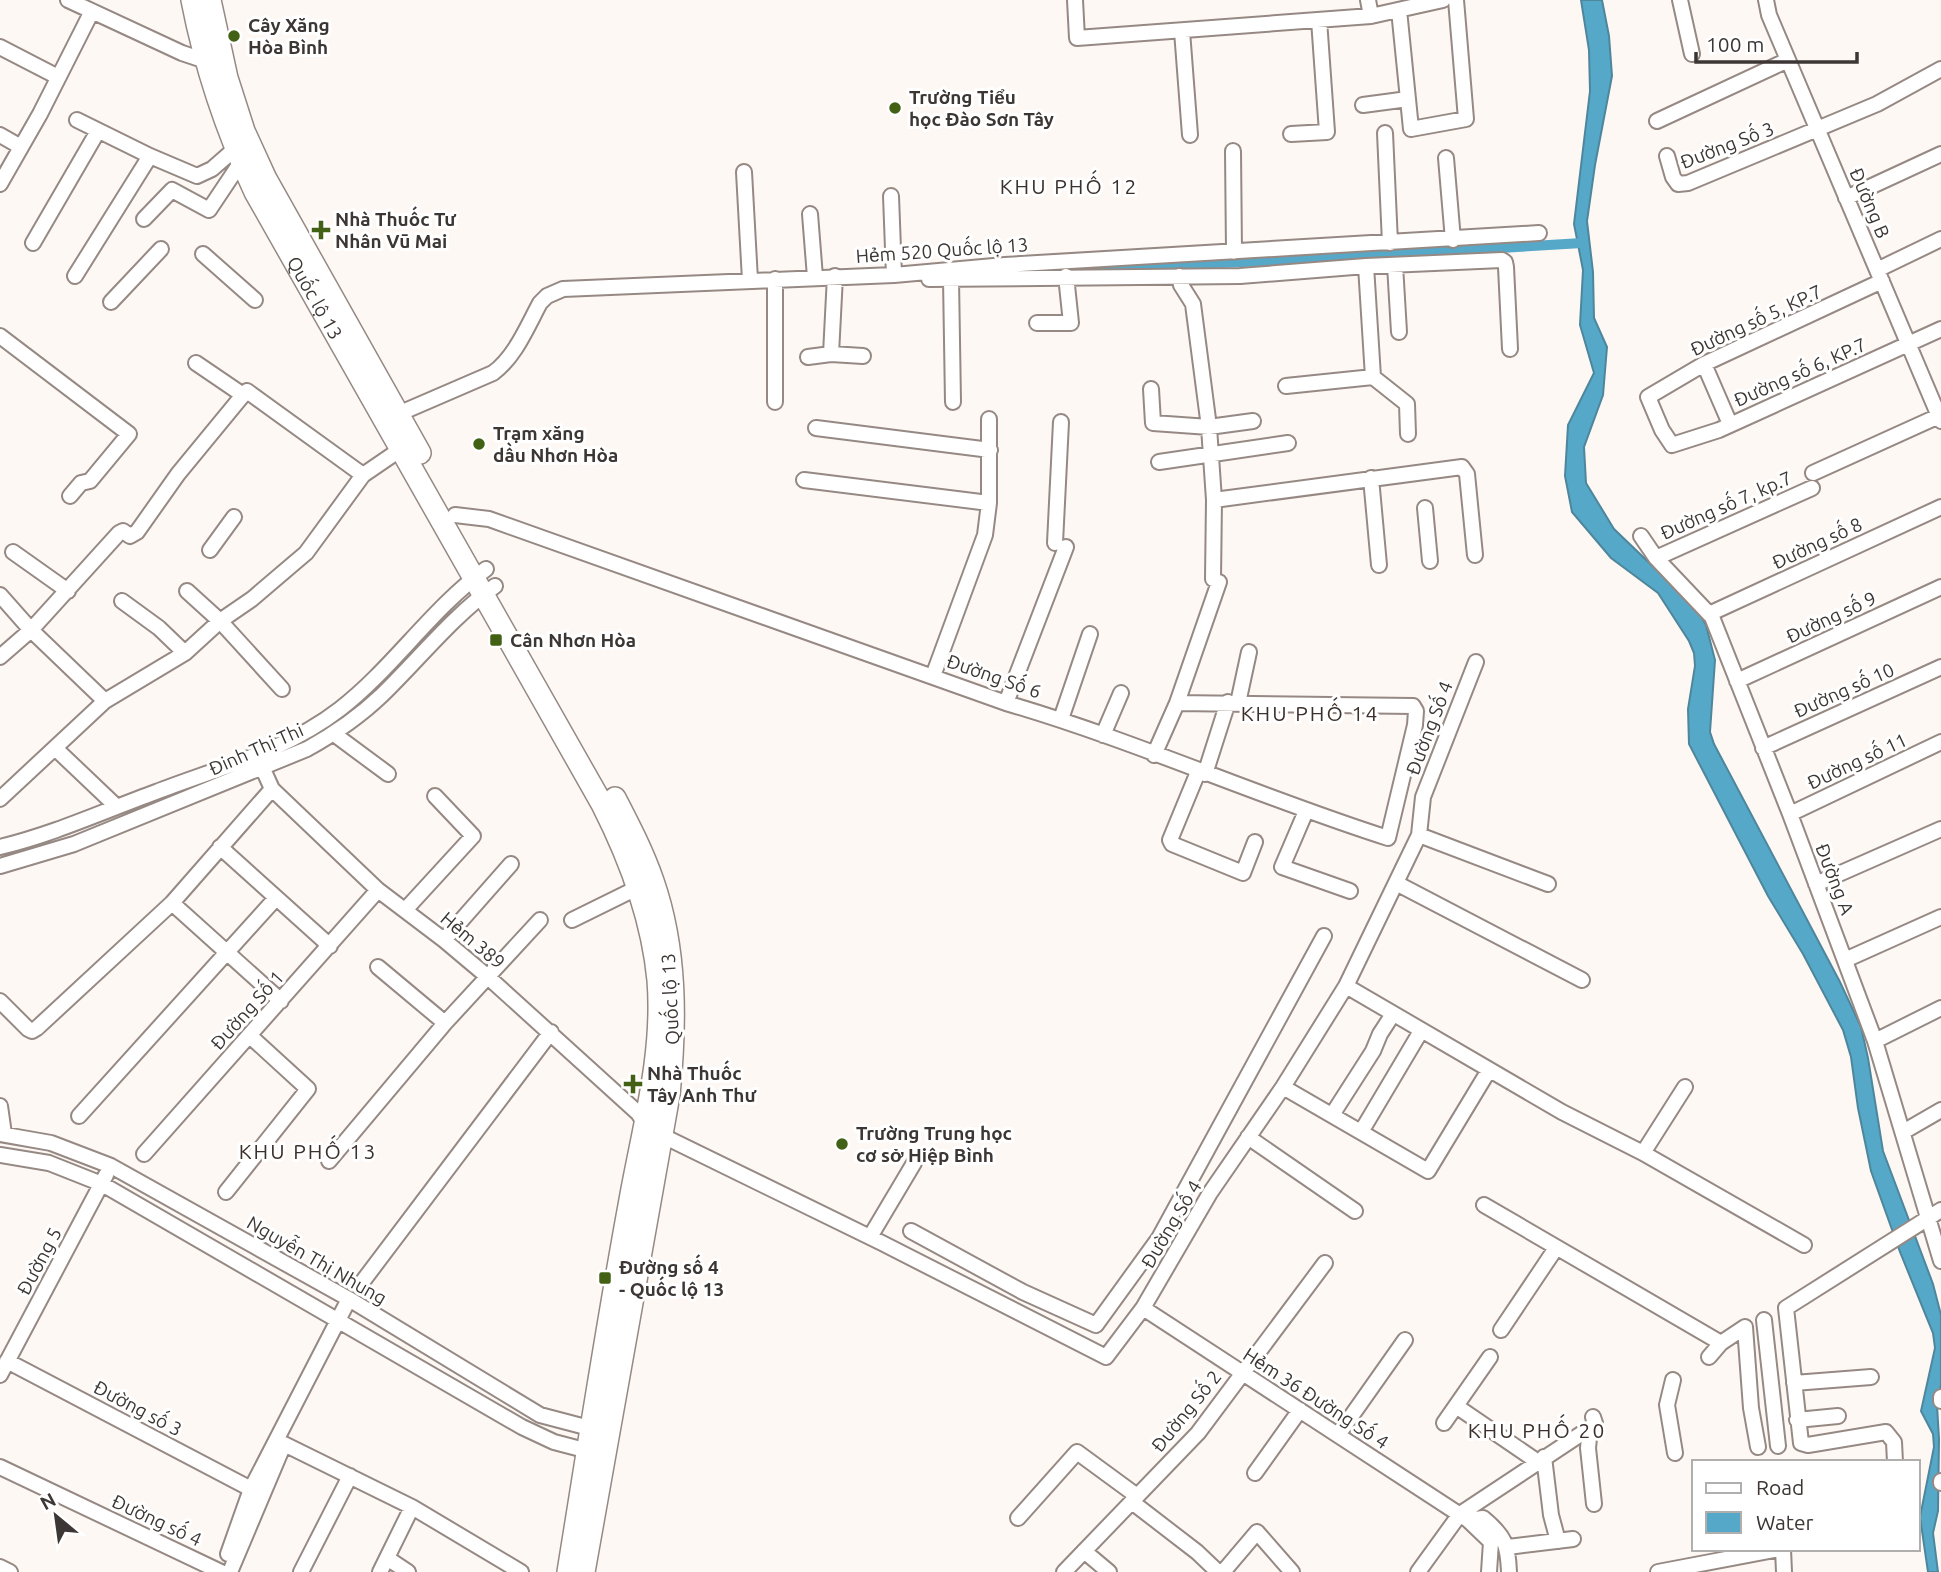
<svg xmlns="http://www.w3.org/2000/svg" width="1941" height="1572" font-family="Ubuntu,sans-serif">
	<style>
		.water { fill: #56a8c8; stroke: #4e869c; stroke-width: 2 }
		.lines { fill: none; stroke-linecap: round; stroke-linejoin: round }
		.canal { stroke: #56a8c8; stroke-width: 10 }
		.minor-casing { stroke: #968983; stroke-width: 18 }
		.highway-casing { stroke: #968983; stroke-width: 24 }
		.minor { stroke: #fff; stroke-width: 14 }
		.highway { stroke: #fff; stroke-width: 21 }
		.poi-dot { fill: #426115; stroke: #fff; stroke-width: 2.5 }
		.labels { text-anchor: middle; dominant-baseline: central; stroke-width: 6; stroke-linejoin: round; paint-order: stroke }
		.poi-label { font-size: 19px; font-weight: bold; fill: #3c3634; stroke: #fff; text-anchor: start }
		.street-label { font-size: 19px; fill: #3c3634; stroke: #fff }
		.neighbourhood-label { font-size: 21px; letter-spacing: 2px; fill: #3b302b; stroke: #fff }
	</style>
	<rect width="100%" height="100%" fill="#fef8f5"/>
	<path class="water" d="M1581 0H1602L1609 36 1612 76 1595 165 1587 221 1593 272 1594 318 1607 347 1603 395 1584 447 1586 483 1614 529 1664 577 1691 599 1706 625 1715 660 1710 732 1714 744 1840 982 1861 1027 1868 1058 1883 1151 1933 1284 1941 1315V1385L1937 1405 1939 1439 1938 1511 1933 1533 1938 1572H1928L1920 1517 1934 1447 1933 1434 1921 1411 1935 1348 1933 1333 1900 1252 1871 1171 1858 1108 1851 1057 1843 1030 1803 954 1768 896 1689 744 1688 709 1695 666 1694 653 1689 641 1658 593 1611 558 1572 512 1565 476 1568 425 1594 373 1580 325 1583 270 1574 224 1590 91 1589 50Z"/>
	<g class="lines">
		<path class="canal" d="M1018 272 1353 257 1582 243"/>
		<g class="minor-casing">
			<path id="minor" d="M68 0 182 53 206 61
				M1075 0 1077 38 1371 16 1443 0
				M1368 0 1371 16
				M1680 0 1692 54
				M1766 0 1769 15 1941 421
				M1399 10 1411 129 1466 119 1456 0
				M1182 31 1190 135
				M0 47 58 77
				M1363 105 1408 99
				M77 120 150 156 197 176 212 169 236 148
				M1657 121 1788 60
				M1385 133 1390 243
				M1291 134 1327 132 1319 20
				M0 135 21 147
				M1233 151 1234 252
				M1667 156 1673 177 1678 184 1688 183 1877 104 1941 69
				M1446 158 1453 240
				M744 172 750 280
				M0 184 40 114 92 11
				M891 196 894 275
				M1846 198 1941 154
				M810 214 815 277
				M144 219 172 190 209 210 241 162
				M33 243 98 131
				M203 254 255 300
				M1395 265 1399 332
				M1366 266 1373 377
				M1877 270 1941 239
				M75 276 150 156
				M1179 276 1181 285 1193 304 1209 427 1214 500 1213 579
				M775 279V402
				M929 279 1240 276 1366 266 1502 260 1505 262 1506 267 1510 349
				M951 279 953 402
				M1882 281 1704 364 1648 397 1662 430 1672 445 1719 430 1941 329
				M111 302 161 249
				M1037 323H1071L1066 276
				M0 336 129 434 90 481 81 483 70 496
				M831 354 835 276
				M808 357 831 354 863 356
				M1704 364 1730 424
				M1286 386 1373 377 1407 404 1408 434
				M1151 389 1153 423 1209 427 1253 421
				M247 391 363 475
				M398 414 493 373C515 357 527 327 540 303L547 296 563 289 894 275 1005 265 1539 233
				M816 428 990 450
				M1159 462 1288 443
				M1813 473 1941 415
				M1371 478 1379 565
				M804 480 989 503
				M1214 500 1462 467 1467 474 1475 555
				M1425 508 1430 561
				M455 515 489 519 1006 703C1136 741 1259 797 1388 838L1415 725 1416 711 1413 706 1177 703
				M1641 536 1656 558 1712 617 1790 814 1875 1041 1941 1261
				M1055 543 1061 422
				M210 550 234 517
				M13 552 68 591
				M1656 558 1812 488
				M187 591 220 621 282 689
				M0 595 31 630 105 701
				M122 601 159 628 185 653
				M1709 614 1941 507
				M0 657 31 630 119 533 123 531 130 536 137 532 178 474 243 395 196 363
				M933 676 985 535 989 503V419
				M1737 681 1941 587
				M1006 703 1066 547
				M1238 703 1249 652
				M1061 719 1090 634
				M334 734 388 774
				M1103 735 1121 693
				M1763 748 1941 667
				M56 749 117 807
				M1154 755 1177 703 1219 582
				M1198 772 1170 840 1172 844 1243 873 1255 842
				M1205 774 1228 702
				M272 789 378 890 444 940 488 977 638 1113 646 1125
				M0 799 105 701 185 653 220 621 252 599 293 564 306 553 363 475 401 449
				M1306 811 1282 867 1350 891
				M1790 814 1941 742
				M1419 835 1548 884
				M0 847C54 834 104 811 156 792 218 768 286 751 340 709 393 668 431 609 486 569
				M220 847 330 946
				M0 866 74 844 307 749C334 734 359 717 382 695 419 659 453 616 495 586
				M1396 883 1582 980
				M1816 884 1941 829
				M172 903 281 1001
				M406 909 473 836 435 796
				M572 920 639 887
				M444 940 511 864
				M1845 960 1941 917
				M378 967 445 1023
				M1346 986 1562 1112 1643 1153 1804 1245
				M0 1001 28 1029 32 1031 37 1028 172 903 272 789 263 769
				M1875 1041 1941 1008
				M1283 1087 1428 1171 1489 1070
				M0 1106 4 1134
				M1332 1115 1373 1051 1380 1034 1393 1014
				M79 1116 276 898
				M1361 1132 1421 1031
				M1903 1132 1941 1110
				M0 1134 51 1143 111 1166 349 1299 540 1415 597 1430
				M661 1135 882 1243 1106 1357 1143 1308 1210 1193 1283 1087 1346 986 1419 835 1423 797 1476 662
				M1248 1137 1355 1211
				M1643 1153 1685 1087
				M144 1154 378 890
				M0 1155 49 1163 102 1184 522 1427 554 1442 596 1453
				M329 1161 445 1023 540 920
				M226 1192 308 1089 250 1036
				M1484 1205 1721 1343
				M911 1231 1023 1292 1096 1325 1159 1238 1324 936
				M870 1237 914 1163
				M363 1281 551 1032
				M1143 1308 1468 1520 1491 1542 1489 1572
				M1764 1320 1778 1446
				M1745 1327 1751 1408 1758 1447
				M1501 1330 1556 1248
				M1709 1357 1721 1343 1745 1327
				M7 1361 251 1489
				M0 1375 106 1175
				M1673 1380 1667 1405 1675 1453
				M1794 1383 1871 1377
				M1941 1397V1401
				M1456 1406 1538 1462
				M1797 1420 1838 1416
				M1444 1423 1490 1357
				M1590 1428 1588 1448 1594 1504
				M1338 1435 1405 1340
				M1544 1457 1551 1515 1558 1541
				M1895 1462 1894 1442 1886 1432 1808 1445 1801 1443 1786 1308 1941 1210
				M0 1467 221 1572
				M1255 1473 1300 1410
				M1941 1481V1483
				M1132 1502 1197 1552 1218 1572
				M1018 1518 1077 1452 1137 1496
				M1468 1520 1483 1518C1505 1536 1508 1545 1509 1572
				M1508 1547 1573 1539
				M1783 1549 1784 1572
				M1084 1551 1109 1572
				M228 1554 251 1489 349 1299
				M387 1558 408 1572
				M0 1567 10 1572
				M230 1572 284 1444 412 1507 521 1572
				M301 1572 350 1476
				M380 1572 412 1507
				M1064 1572 1198 1433 1325 1263
				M1223 1572 1257 1532 1292 1572
				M1418 1572 1460 1514 1590 1428 1595 1423 1593 1417
				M1658 1572 1779 1549"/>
		</g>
		<g class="highway-casing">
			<g id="highway">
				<path id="s1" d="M192 0C205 67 226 130 255 192L602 804C630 859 652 917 658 980 664 1055 643 1127 630 1200 607 1324 588 1448 568 1572"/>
				<path d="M210 0 227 78 244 131 266 179 420 453"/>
				<path d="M584 1572 669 1095C676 1023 677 950 653 881 643 852 629 825 615 798"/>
			</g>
		</g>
		<use href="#minor" class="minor"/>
		<use href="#highway" class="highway"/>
	</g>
	<g class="poi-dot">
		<circle cx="234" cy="36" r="7"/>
		<circle cx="895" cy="108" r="7"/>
		<path d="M317.5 219.5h7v7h7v7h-7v7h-7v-7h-7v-7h7z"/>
		<circle cx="479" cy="444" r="7"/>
		<rect x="489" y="633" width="14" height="14" rx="3.5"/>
		<path d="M629.5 1073.5h7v7h7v7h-7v7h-7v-7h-7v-7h7z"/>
		<circle cx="842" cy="1144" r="7"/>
		<rect x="598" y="1271" width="14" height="14" rx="3.5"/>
	</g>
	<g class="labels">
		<g class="poi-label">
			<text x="248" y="25">Cây Xăng<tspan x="248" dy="22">Hòa Bình</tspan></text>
			<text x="909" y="97">Trường Tiểu<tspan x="909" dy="22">học Đào Sơn Tây</tspan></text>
			<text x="335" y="219">Nhà Thuốc Tư<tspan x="335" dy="22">Nhân Vū Mai</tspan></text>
			<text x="493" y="433">Trạm xăng<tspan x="493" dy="22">dầu Nhơn Hòa</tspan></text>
			<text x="510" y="640">Cân Nhơn Hòa</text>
			<text x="647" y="1073">Nhà Thuốc<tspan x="647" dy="22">Tây Anh Thư</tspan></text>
			<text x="856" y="1133">Trường Trung học<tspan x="856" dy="22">cơ sở Hiệp Bình</tspan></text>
			<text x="619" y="1267">Đường số 4<tspan x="619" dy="22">- Quốc lộ 13</tspan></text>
		</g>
		<g class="street-label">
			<text transform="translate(1727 145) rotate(-21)">Đường Số 3</text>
			<text transform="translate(1870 203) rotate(67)">Đường B</text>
			<text transform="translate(942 250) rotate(-4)">Hẻm 520 Quốc lộ 13</text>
			<text stroke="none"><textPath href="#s1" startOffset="324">Quốc lộ 13</textPath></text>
			<text transform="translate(1756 320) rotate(-25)">Đường số 5, KP.7</text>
			<text transform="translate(1800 372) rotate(-24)">Đường số 6, KP.7</text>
			<text transform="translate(1726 505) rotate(-24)">Đường số 7, kp.7</text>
			<text transform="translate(1817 543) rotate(-25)">Đường số 8</text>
			<text transform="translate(1831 617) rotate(-25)">Đường số 9</text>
			<text transform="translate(994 676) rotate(19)">Đường Số 6</text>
			<text transform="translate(1844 690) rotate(-24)">Đường số 10</text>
			<text transform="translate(1429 728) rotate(-69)">Đường Số 4</text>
			<text transform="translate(256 749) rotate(-24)">Đinh Thị Thi</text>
			<text transform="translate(1857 761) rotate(-25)">Đường số 11</text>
			<text transform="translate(1835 879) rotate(69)">Đường A</text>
			<text transform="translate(473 940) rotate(40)">Hẻm 389</text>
			<text transform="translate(670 999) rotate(-93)">Quốc lộ 13</text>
			<text transform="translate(247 1010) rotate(-48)">Đường Số 1</text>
			<text transform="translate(1171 1224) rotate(-59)">Đường Số 4</text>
			<text transform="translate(317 1260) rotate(30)">Nguyễn Thị Nhung</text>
			<text transform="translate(39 1261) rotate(-62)">Đường 5</text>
			<text transform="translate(1316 1398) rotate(33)">Hẻm 36 Đường Số 4</text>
			<text transform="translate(138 1408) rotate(28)">Đường số 3</text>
			<text transform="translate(1186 1411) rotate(-51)">Đường Số 2</text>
			<text transform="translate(157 1520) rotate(25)">Đường số 4</text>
		</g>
		<g class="neighbourhood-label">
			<text x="1069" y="186">KHU PHỐ 12</text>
			<text x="1310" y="713">KHU PHỐ 14</text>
			<text x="308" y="1151">KHU PHỐ 13</text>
			<text x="1537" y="1430">KHU PHỐ 20</text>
		</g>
	</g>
	<rect x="1692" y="1460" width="228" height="91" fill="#ffffff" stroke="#b1afae" stroke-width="2"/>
	<rect x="1706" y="1483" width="35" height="10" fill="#ffffff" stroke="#b1afae" stroke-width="2"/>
	<text x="1756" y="1495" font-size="21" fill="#3c3634">Road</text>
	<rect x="1706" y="1512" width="35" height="21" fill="#56a8c8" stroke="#b1afae" stroke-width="2"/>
	<text x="1756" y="1530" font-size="21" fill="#3c3634">Water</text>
	<g transform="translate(56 1516) rotate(331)" stroke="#ffffff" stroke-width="5" paint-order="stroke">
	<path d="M0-5L12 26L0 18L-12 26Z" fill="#3c3634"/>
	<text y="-10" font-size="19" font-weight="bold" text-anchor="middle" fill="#3c3634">N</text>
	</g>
	<path d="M1696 52v10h161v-10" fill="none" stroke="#3c3634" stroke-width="3.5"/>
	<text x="1706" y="52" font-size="21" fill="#3c3634" stroke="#ffffff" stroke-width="5" paint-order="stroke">100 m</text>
</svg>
